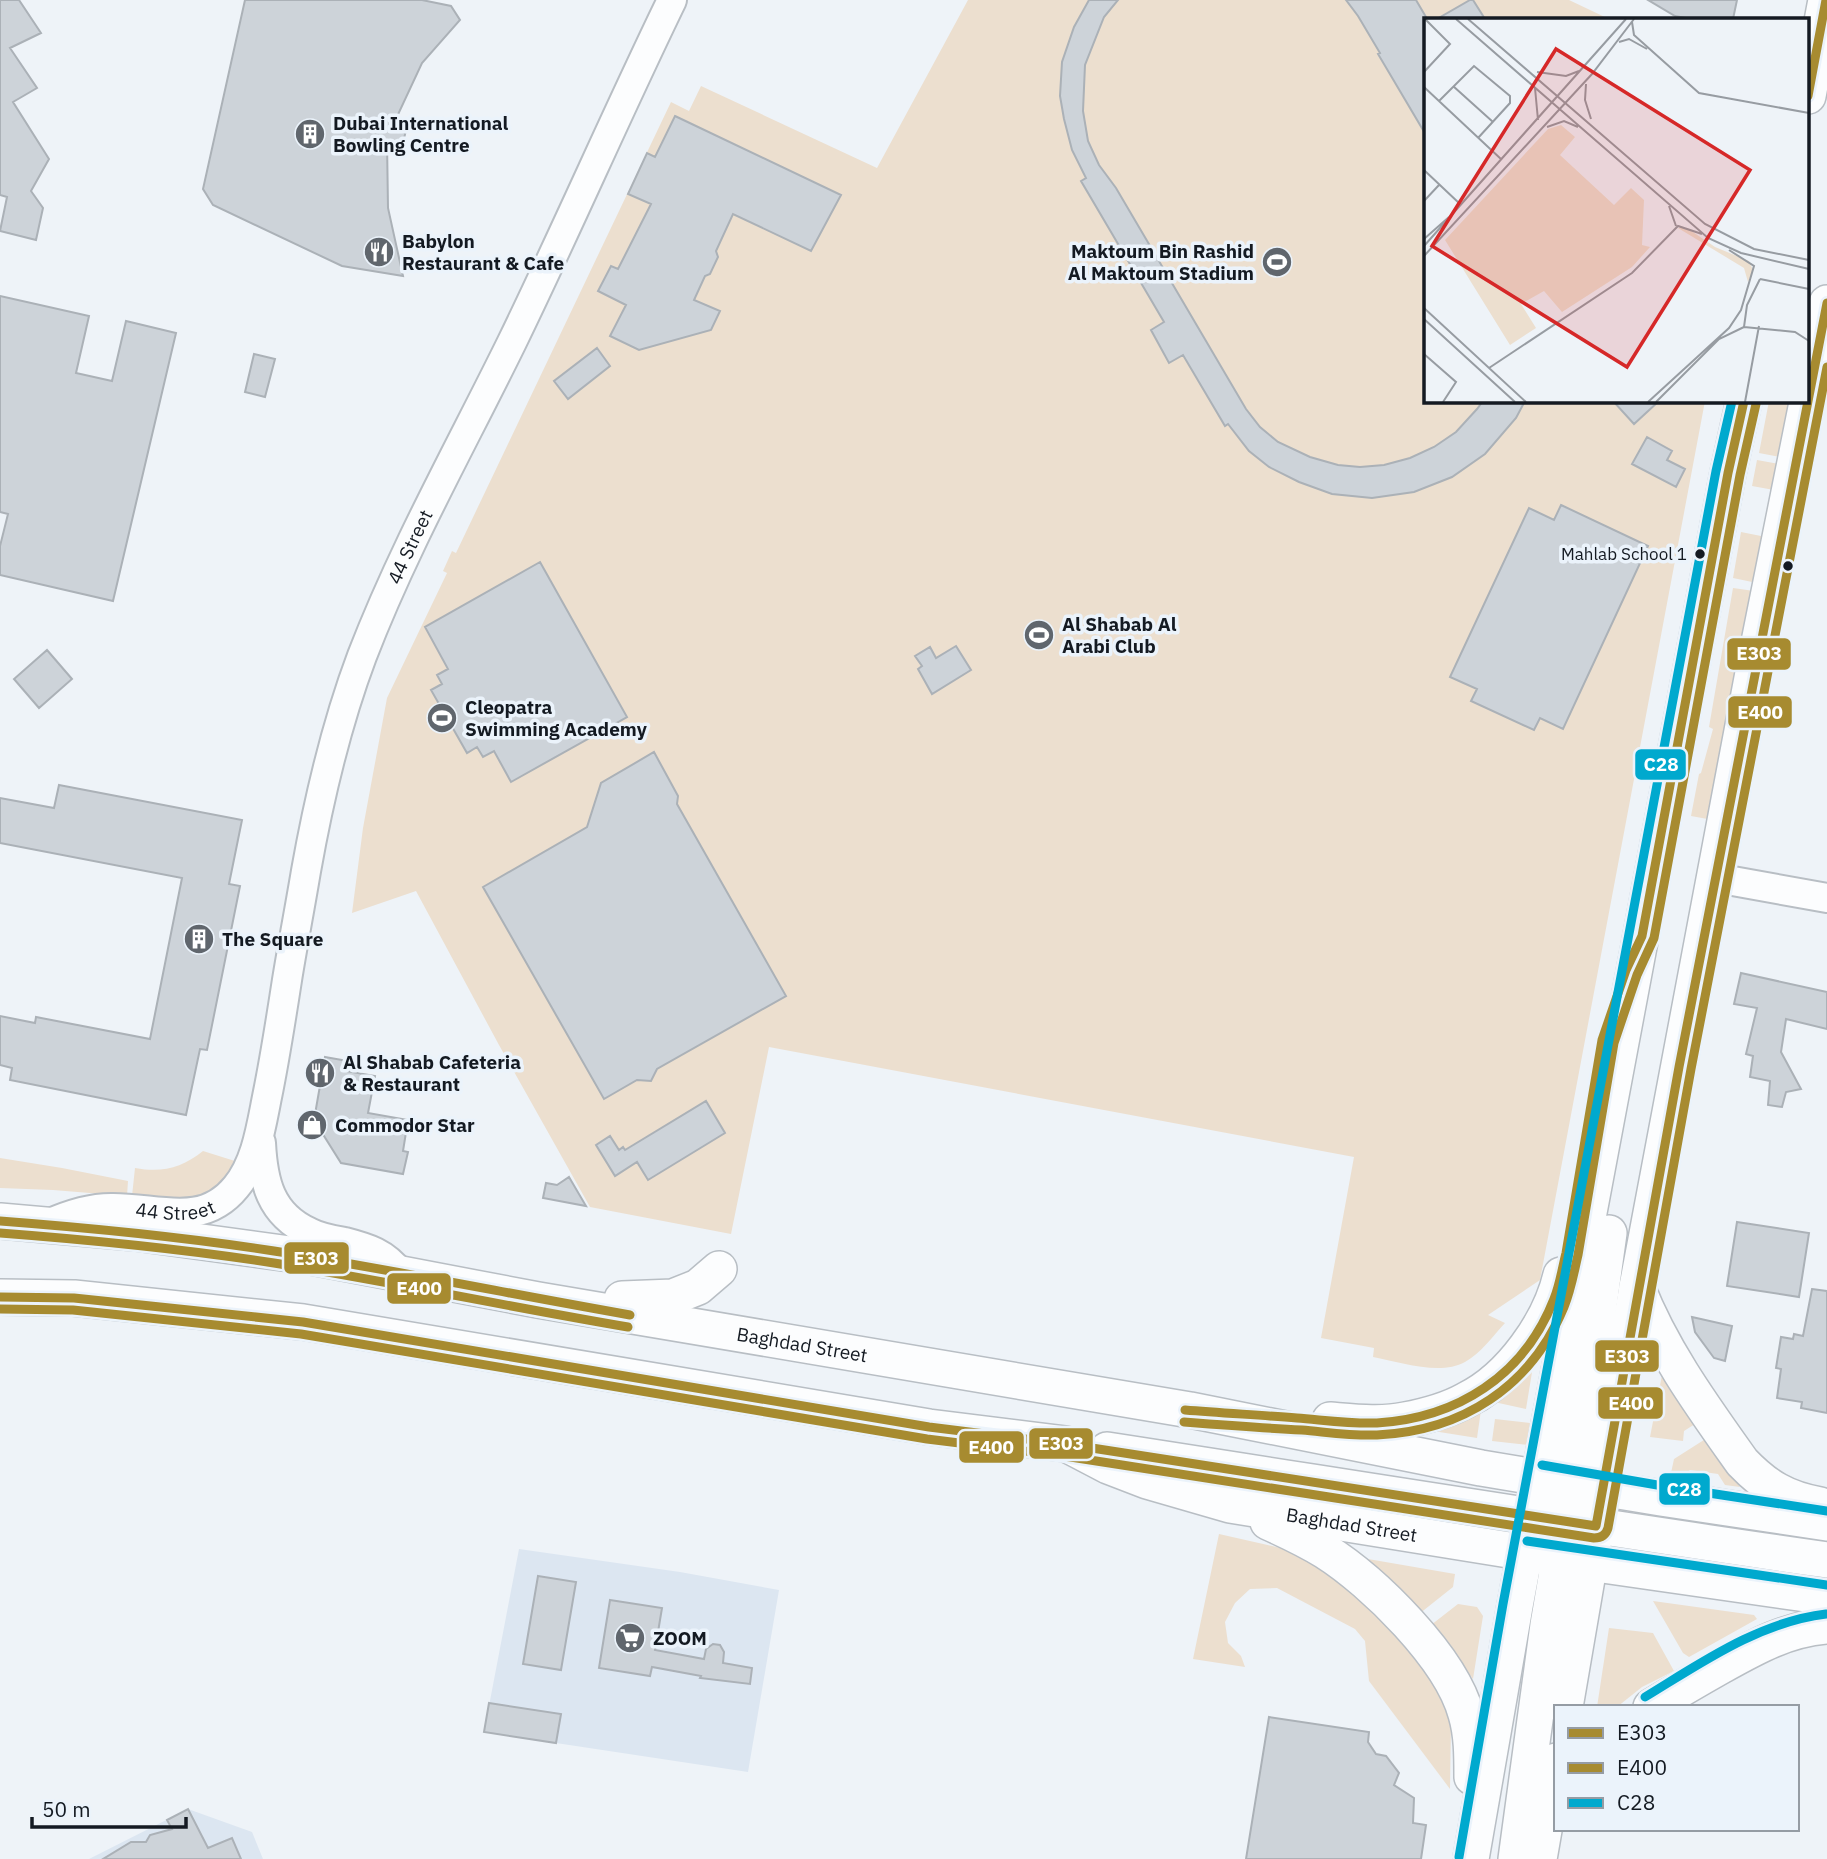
<svg xmlns="http://www.w3.org/2000/svg" width="1827" height="1859" font-family="'IBM Plex Sans',sans-serif">
	<style>
		.built { fill: #dce6f1 }
		.green { fill: #ecdfcf }
		.building { fill: #cdd3d9; stroke: #abb1b7; stroke-width: 2 }
		.lines { fill: none; stroke-linecap: round; stroke-linejoin: round }
		.minor-casing { stroke: #b8bec4; stroke-width: 32 }
		.major-casing { stroke: #b8bec4; stroke-width: 38 }
		.minor { stroke: #fcfdfe; stroke-width: 28 }
		.major { stroke: #fcfdfe; stroke-width: 35 }
		.bus-1-casing { stroke: #ebf3fb; stroke-width: 14 }
		.bus-2-casing { stroke: #ebf3fb; stroke-width: 14 }
		.bus-3-casing { stroke: #ebf3fb; stroke-width: 14 }
		.bus-1 { stroke: #a78b30; stroke-width: 9 }
		.bus-2 { stroke: #a78b30; stroke-width: 9 }
		.bus-3 { stroke: #00a9ce; stroke-width: 9 }
		.bus-dot { fill: #141a22; stroke: #ebf3fb; stroke-width: 2.5 }
		.labels { text-anchor: middle; dominant-baseline: central; stroke-width: 7; stroke-linejoin: round; paint-order: stroke }
		.bus-label { font-size: 17px; fill: #141a22; stroke: #ebf3fb; text-anchor: end }
		.poi-label { font-size: 19px; font-weight: bold; fill: #141a22; stroke: #ebf3fb; text-anchor: start }
		.street-label { font-size: 19px; fill: #141a22; stroke: #ebf3fb }
		.inset-road { fill: none; stroke: #979ca2; stroke-width: 2 }
		.view { fill: #d62828; fill-opacity: 0.15; stroke: #d62828; stroke-width: 3.5 }
		.inset-edge { fill: none; stroke: #141a22; stroke-width: 3.5 }
		.line-badge { stroke: #ebf3fb; stroke-width: 2.5 }
		.badge-label { font-size: 19px; text-anchor: middle; font-weight: bold; fill: #fff }
	</style>
	<rect width="100%" height="100%" fill="#eef3f8"/>
	<path class="built" d="M519 1549 680 1572 779 1590 748 1772 484 1732Z
		M188 1809 252 1832 263 1859H89Z"/>
	<path class="green" d="M968 0H1569L1609 19H1426V401H1705L1540 1280 1488 1315 1505 1323C1493 1336 1481 1353 1465 1362 1440 1376 1400 1362 1373 1357L1374 1348 1321 1338 1354 1157 769 1047 731 1234 590 1207 499 1045 416 891 352 913 363 828 387 698 447 573 443 571 452 551 456 553 671 102 689 111 701 86 877 168Z
		M1769 401H1792L1780 457 1759 453Z
		M1757 460 1779 464 1774 490 1752 486Z
		M1741 532 1766 537 1757 583 1733 578Z
		M1733 588 1754 591 1713 820 1691 816 1699 774 1701 773 1713 729 1709 727Z
		M203 1151 238 1162C234 1168 230 1175 224 1180 200 1206 164 1199 132 1196L135 1168C162 1173 182 1168 203 1151Z
		M0 1158 62 1168 128 1181 127 1196 53 1190 0 1188Z
		M1533 1366 1526 1409 1494 1402 1515 1386Z
		M1662 1375 1695 1424 1684 1431 1683 1441 1650 1437Z
		M1481 1410 1477 1438 1433 1431Z
		M1495 1419 1530 1423 1528 1445 1492 1441Z
		M1707 1438 1740 1487 1725 1485 1718 1474 1690 1470 1682 1476 1671 1473 1674 1459Z
		M1219 1534 1294 1551 1337 1574 1405 1647 1436 1687 1451 1721 1450 1789 1369 1681 1365 1641 1355 1629 1277 1588 1250 1589 1235 1603 1225 1622 1228 1643 1241 1656 1245 1667 1193 1659Z
		M1368 1559 1455 1574 1453 1587 1419 1614 1396 1584Z
		M1653 1601 1754 1615 1757 1619 1689 1657 1683 1653Z
		M1458 1604 1477 1607 1483 1616 1473 1679 1453 1651 1431 1625Z
		M1609 1628 1653 1633 1674 1671 1642 1687 1617 1707H1597Z"/>
	<path class="building" d="M0 0H19L41 33 10 48 37 88 13 102 49 159 31 191 43 208 36 240 0 231 7 197 0 195Z
		M245 0H422L451 6 460 20 422 63 394 123 407 126 402 147 387 141 388 208 403 276 342 266 213 205 203 189Z
		M1089 0H1118L1104 17 1085 65 1083 111 1088 141 1099 165 1116 188 1246 409 1260 427 1278 442 1310 457 1338 465 1360 467 1384 465 1410 458 1434 447 1456 432 1477 409 1483 401H1525L1516 418 1485 454 1452 477 1414 492 1372 498 1332 494 1299 482 1269 467 1249 451 1228 424 1225 426 1183 355 1169 363 1151 330 1164 322 1081 181 1086 178 1072 150 1064 119 1060 96 1062 62 1074 27Z
		M1346 0H1416L1426 17V135L1378 54 1380 53 1358 16Z
		M1470 0H1473L1485 19H1437Z
		M1648 0H1737L1733 19H1691L1675 16Z
		M675 116 841 195 811 251 733 214 716 251 718 257 710 274 705 276 694 300 720 311 711 330 639 350 610 336 626 305 598 291 611 266 618 269 651 204 628 194 647 153 655 157Z
		M0 296 89 316 76 373 112 381 126 321 176 333 113 601 0 575V546L8 514 0 512Z
		M597 348 610 366 568 399 554 381Z
		M254 354 275 359 265 397 245 392Z
		M1613 401H1659L1634 424Z
		M1647 437 1672 451 1667 460 1685 469 1676 487 1632 464Z
		M1561 505 1648 546 1563 729 1540 718 1534 730 1471 701 1477 689 1450 677 1529 508 1554 520Z
		M540 562 627 717 511 782 494 751 483 757 477 747 467 753 431 690 442 684 437 675 448 669 425 627Z
		M956 646 971 670 932 694 918 669 922 666 915 656 930 647 936 658Z
		M47 650 72 679 39 708 14 679Z
		M654 752 678 796 677 804 786 996 657 1069 651 1081 637 1080 604 1099 483 887 587 827 601 783Z
		M59 785 242 820 229 884 240 886 207 1050 200 1049 186 1115 10 1080 12 1068 0 1065V1016L35 1023 36 1017 150 1039 182 878 0 843V798L54 808Z
		M1741 973 1827 992V1029L1786 1019 1781 1052 1801 1089 1786 1092 1782 1107 1768 1105 1770 1081 1750 1077 1753 1056 1746 1054 1757 1008 1734 1004Z
		M325 1057 348 1061 346 1071 375 1076 368 1113 408 1120 403 1151 408 1152 403 1174 341 1163 314 1120Z
		M706 1101 725 1133 648 1180 637 1162 615 1176 596 1145 610 1136 619 1150 623 1147 625 1150Z
		M569 1177 586 1206 543 1198 546 1183 557 1185Z
		M1737 1222 1809 1233 1799 1297 1727 1286Z
		M1812 1289 1827 1291V1413L1801 1408 1802 1402 1777 1398 1781 1369 1776 1368 1781 1337 1793 1339 1794 1334 1803 1336Z
		M1692 1317 1732 1326 1725 1361 1714 1358 1695 1332Z
		M538 1576 576 1582 561 1670 523 1664Z
		M610 1600 662 1608 655 1650 704 1659 706 1649 713 1644 720 1645 724 1652 723 1663 752 1668 750 1684 700 1678 701 1676 652 1667 650 1676 599 1668Z
		M489 1703 561 1714 556 1743 484 1732Z
		M1269 1717 1369 1732 1368 1742 1376 1754 1386 1756 1399 1773 1394 1785 1414 1798 1413 1823 1426 1825 1421 1859H1246Z
		M188 1809 208 1848 232 1838 241 1859H103L131 1842H146L150 1835 172 1829 167 1820Z"/>
	<g class="lines">
		<g class="minor-casing">
			<g id="minor">
				<path d="M1716 878 1827 898"/>
				<path d="M261 1143C263 1181 270 1214 309 1232 320 1238 333 1240 345 1242 368 1248 385 1253 400 1273"/>
				<path id="s1" d="M48 1224C68 1215 89 1208 111 1208 157 1207 202 1229 236 1187 256 1163 261 1127 267 1097 275 1058 281 1019 287 980 293 943 300 907 306 871 319 798 336 725 362 656 404 547 461 446 512 342 567 229 617 113 672 0"/>
			</g>
		</g>
		<g class="major-casing">
			<g id="major">
				<path d="M1808 96 1826 0"/>
				<path id="s2" d="M0 1221 136 1233 312 1257 538 1300 1190 1410 1481 1468 1661 1498 1827 1523"/>
				<path d="M1637 1287C1662 1351 1703 1407 1742 1462 1766 1487 1786 1499 1820 1505"/>
				<path id="s3" d="M0 1297 74 1298 303 1322 929 1427 1066 1444 1108 1466 1147 1481 1230 1505 1589 1563 1827 1597"/>
				<path d="M622 1299 673 1297 698 1287 719 1269"/>
				<path d="M1330 1420C1355 1422 1381 1425 1405 1420 1426 1416 1448 1410 1466 1400 1511 1378 1550 1322 1561 1275"/>
				<path d="M1107 1450C1347 1487 1587 1526 1827 1560"/>
				<path d="M1268 1522C1288 1531 1307 1540 1325 1551 1374 1582 1451 1658 1466 1714 1472 1734 1472 1756 1472 1777"/>
				<path d="M1565 1707 1637 1287 1756 657 1827 303"/>
				<path d="M1651 1707C1674 1693 1698 1679 1721 1666 1755 1647 1787 1629 1827 1626"/>
				<path d="M1471 1859 1515 1606 1728 473 1744 401"/>
				<path d="M1516 1859 1548 1625 1584 1413 1609 1233"/>
				<path d="M1539 1859 1556 1761"/>
			</g>
		</g>
		<use href="#minor" class="minor"/>
		<use href="#major" class="major"/>
		<g class="bus-1-casing">
			<path id="bus-1" d="M1808 96 1826 0
				M0 1221C92 1228 183 1237 274 1251 393 1270 511 1294 630 1315
				M0 1297 74 1298 303 1322 929 1427 1066 1444 1596 1526 1679 1067 1827 303
				M1185 1410C1222 1413 1259 1415 1297 1418 1323 1420 1350 1424 1377 1423 1457 1418 1524 1376 1554 1299 1560 1284 1562 1269 1566 1253L1602 1040 1626 970 1642 936 1728 473 1744 401"/>
		</g>
		<g class="bus-2-casing">
			<path id="bus-2" d="M0 1233C92 1240 183 1249 274 1263 392 1282 510 1307 628 1327
				M0 1309 73 1310 301 1334 927 1439 1064 1456 1594 1538C1601 1538 1606 1535 1608 1528L1691 1069 1827 367
				M1184 1422C1223 1425 1263 1428 1302 1430 1326 1432 1352 1436 1377 1435 1462 1431 1531 1387 1564 1307 1571 1290 1574 1272 1578 1255L1614 1043 1637 975 1654 938 1740 475 1756 404"/>
		</g>
		<g class="bus-3-casing">
			<path id="bus-3" d="M1542 1465 1663 1486 1827 1511
				M1527 1541 1827 1585
				M1645 1697C1701 1663 1759 1622 1826 1614
				M1459 1857 1503 1604 1716 471 1732 401"/>
		</g>
		<use href="#bus-1" class="bus-1"/>
		<use href="#bus-2" class="bus-2"/>
		<use href="#bus-3" class="bus-3"/>
	</g>
	<defs>
		<g id="building-disc" transform="scale(1.575)"><circle r="9.5" fill="#60666d" stroke="#ebf3fb"/><path d="M-4-6H4V6H1V3H-1V6H-4ZM-2.5-4.3h1.7v1.8h-1.7ZM.8-4.3h1.7v1.8H.8ZM-2.5-1h1.7V.8h-1.7ZM.8-1h1.7V.8H.8Z" fill="#fff"/></g>
		<g id="restaurant-disc" transform="scale(1.575)"><circle r="9.5" fill="#60666d" stroke="#ebf3fb"/><path d="M-5-6h1v4h1v-4h1v4h1v-4h1v5L-1.5 .5V6h-2V.5L-5-1ZM5-6V6H3V1.5H1.5Q1.5-4 5-6Z" fill="#fff"/></g>
		<g id="stadium-disc" transform="scale(1.575)"><circle r="9.5" fill="#60666d" stroke="#ebf3fb"/><path d="M0-5a6.5 5 0 1 0 0 10a6.5 5 0 1 0 0-10ZM-3.5-1.8h7v3.6h-7Z" fill="#fff"/></g>
		<g id="shop-disc" transform="scale(1.575)"><circle r="9.5" fill="#60666d" stroke="#ebf3fb"/><path d="M-5-2.5h2.3a2.7 3.5 0 0 1 5.4 0H5L5.5 6h-11ZM-1.5-2.5h3a1.5 2.3 0 0 0-3 0Z" fill="#fff"/></g>
		<g id="supermarket-disc" transform="scale(1.575)"><circle r="9.5" fill="#60666d" stroke="#ebf3fb"/><path d="M-6-5.5h2.5l.6 2H6L4.5 2H-2.5L-4.4-4H-6ZM-1.5 3.2a1.3 1.3 0 1 0 .1 0ZM3 3.2a1.3 1.3 0 1 0 .1 0Z" fill="#fff"/></g>
	</defs>
	<g fill-rule="evenodd">
		<use href="#building-disc" x="310" y="134"/>
		<use href="#restaurant-disc" x="379" y="252"/>
		<use href="#stadium-disc" x="1277" y="262"/>
		<use href="#stadium-disc" x="1039" y="635"/>
		<use href="#stadium-disc" x="442" y="718"/>
		<use href="#building-disc" x="199" y="939"/>
		<use href="#restaurant-disc" x="320" y="1073"/>
		<use href="#shop-disc" x="312" y="1125"/>
		<use href="#supermarket-disc" x="630" y="1638"/>
	</g>
	<g class="bus-dot">
		<circle cx="1700" cy="554" r="6"/>
		<circle cx="1788" cy="566" r="6"/>
	</g>
	<g class="labels">
		<g class="bus-label">
			<text x="1687" y="554">Mahlab School 1</text>
		</g>
		<g class="poi-label">
			<text x="333" y="123">Dubai International<tspan x="333" dy="22">Bowling Centre</tspan></text>
			<text x="402" y="241">Babylon<tspan x="402" dy="22">Restaurant &amp; Cafe</tspan></text>
			<text x="1254" y="251" text-anchor="end">Maktoum Bin Rashid<tspan x="1254" dy="22">Al Maktoum Stadium</tspan></text>
			<text x="1062" y="624">Al Shabab Al<tspan x="1062" dy="22">Arabi Club</tspan></text>
			<text x="465" y="707">Cleopatra<tspan x="465" dy="22">Swimming Academy</tspan></text>
			<text x="222" y="939">The Square</text>
			<text x="343" y="1062">Al Shabab Cafeteria<tspan x="343" dy="22">&amp; Restaurant</tspan></text>
			<text x="335" y="1125">Commodor Star</text>
			<text x="653" y="1638">ZOOM</text>
		</g>
		<g class="street-label">
			<text stroke="none"><textPath href="#s1" startOffset="866">44 Street</textPath></text>
			<text stroke="none"><textPath href="#s1" startOffset="130">44 Street</textPath></text>
			<text stroke="none"><textPath href="#s2" startOffset="812">Baghdad Street</textPath></text>
			<text stroke="none"><textPath href="#s3" startOffset="1376">Baghdad Street</textPath></text>
		</g>
	</g>
	<g transform="translate(1424 18)">
		<rect width="385" height="385" fill="#eef3f8"/>
		<path d="M137 107 151 119 136 137 190 187 207 170 220 182 218 227 226 229 208 249 138 294 120 273 97 286 112 310 86 327 21 222 124 111ZM254 210H263L291 229 325 243 329 252 324 264 320 250Z" fill="#ecdfcf"/>
		<path class="inset-road" d="M32 1 284 220 317 235 385 251M44 1 281 206 330 231 385 242M208 4 210 17 275 75 385 95M195 24 205 21 223 31M0 54 26 26 1 1M113 54 142 58 155 53M162 66 161 82 167 101M29 68 69 104M0 69 78 142M111 70 114 102M15 83 50 48 86 78V85L54 120M123 109 140 103 154 109M0 152 36 186M0 183 15 167M245 188 252 208M0 221 25 199M0 228 202 1M0 238 168 56 210 1M336 261 385 271M0 290 102 384M0 301 91 384M320 309 371 314 385 323M0 336 32 364 19 384M65 350 208 255 254 208 278 216M224 384 305 310 317 292 330 248 305 232M232 384 295 321 320 309 323 287 336 261M321 384 335 308"/>
		<path class="view" d="M132 31 326 152 203 349 8 228Z"/>
		<rect width="385" height="385" class="inset-edge"/>
	</g>
	<g class="line-badge">
		<rect x="1726" y="637" width="66" height="34" rx="7" fill="#a78b30"/>
		<rect x="1727" y="695" width="66" height="34" rx="7" fill="#a78b30"/>
		<rect x="1634" y="748" width="53" height="33" rx="7" fill="#00a9ce"/>
		<rect x="283" y="1241" width="67" height="34" rx="7" fill="#a78b30"/>
		<rect x="386" y="1272" width="66" height="33" rx="7" fill="#a78b30"/>
		<rect x="1594" y="1339" width="66" height="34" rx="7" fill="#a78b30"/>
		<rect x="1597" y="1386" width="67" height="34" rx="7" fill="#a78b30"/>
		<rect x="1028" y="1427" width="66" height="33" rx="7" fill="#a78b30"/>
		<rect x="958" y="1430" width="67" height="34" rx="7" fill="#a78b30"/>
		<rect x="1658" y="1472" width="53" height="34" rx="7" fill="#00a9ce"/>
	</g>
	<g class="badge-label">
		<text x="1759" y="660">E303</text>
		<text x="1760" y="719">E400</text>
		<text x="1661" y="771">C28</text>
		<text x="316" y="1265">E303</text>
		<text x="419" y="1295">E400</text>
		<text x="1627" y="1363">E303</text>
		<text x="1631" y="1410">E400</text>
		<text x="1061" y="1450">E303</text>
		<text x="991" y="1454">E400</text>
		<text x="1684" y="1496">C28</text>
	</g>
	<rect x="1554" y="1705" width="245" height="126" fill="#ebf3fb" stroke="#959ca4" stroke-width="2"/>
	<rect x="1568" y="1728" width="35" height="10" fill="#a78b30" stroke="#959ca4" stroke-width="2"/>
	<text x="1617" y="1740" font-size="21" fill="#141a22">E303</text>
	<rect x="1568" y="1763" width="35" height="10" fill="#a78b30" stroke="#959ca4" stroke-width="2"/>
	<text x="1617" y="1775" font-size="21" fill="#141a22">E400</text>
	<rect x="1568" y="1798" width="35" height="10" fill="#00a9ce" stroke="#959ca4" stroke-width="2"/>
	<text x="1617" y="1810" font-size="21" fill="#141a22">C28</text>
	<path d="M32 1817v10h154v-10" fill="none" stroke="#141a22" stroke-width="3.5"/>
	<text x="42" y="1817" font-size="21" fill="#141a22" stroke="#ebf3fb" stroke-width="5" paint-order="stroke">50 m</text>
</svg>
